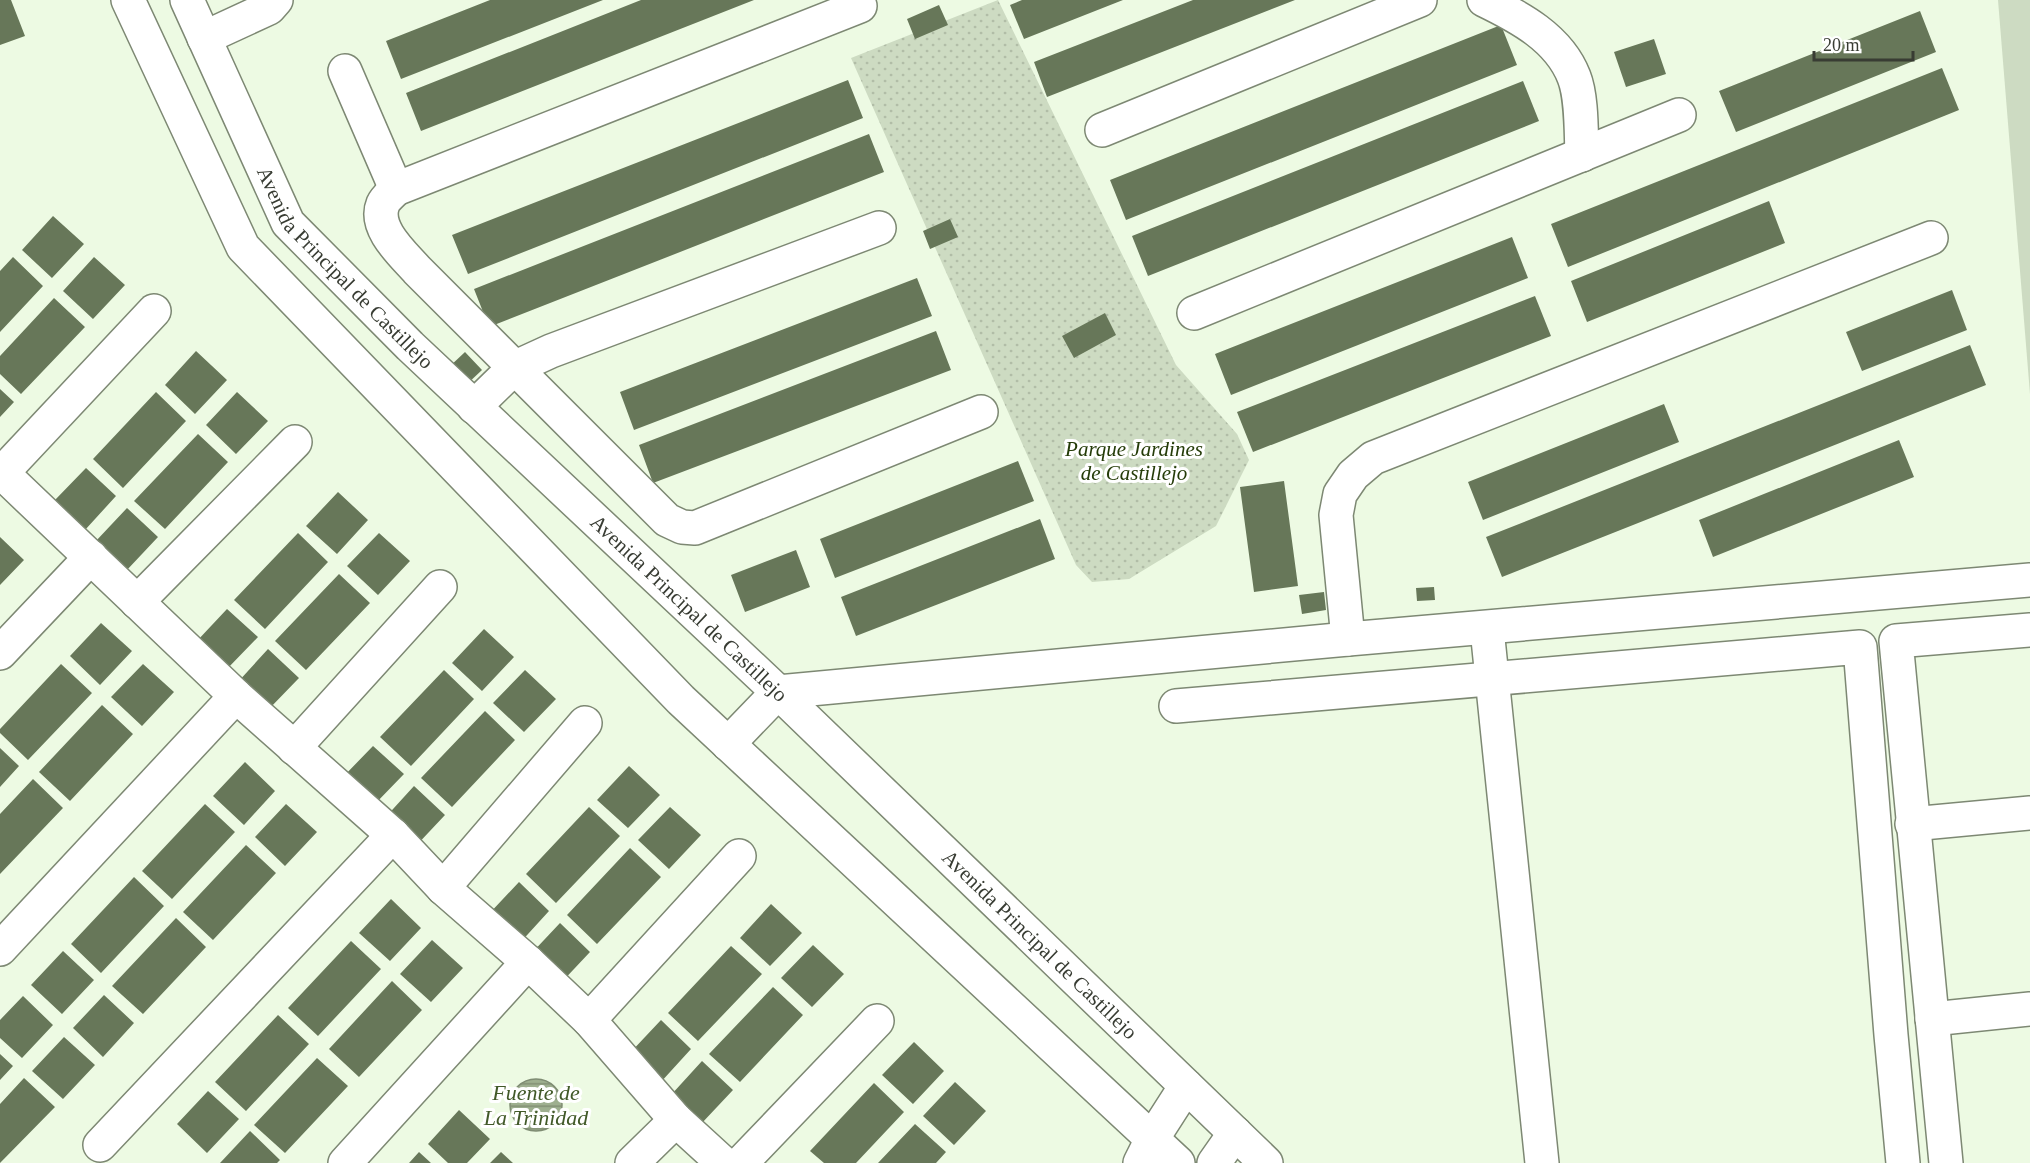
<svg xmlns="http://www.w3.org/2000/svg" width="2030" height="1163" font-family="Georgia,serif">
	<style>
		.park { fill: url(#park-dots) }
		.pitch { fill: #cddbc2 }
		.water { fill: url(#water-rules); stroke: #7f8c73; stroke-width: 1.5 }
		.building { fill: #677759 }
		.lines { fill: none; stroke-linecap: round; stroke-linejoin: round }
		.minor-casing { stroke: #7d8873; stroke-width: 36 }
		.minor { stroke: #fff; stroke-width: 33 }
		.labels { text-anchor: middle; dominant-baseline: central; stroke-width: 6; stroke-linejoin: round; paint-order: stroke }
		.street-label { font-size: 21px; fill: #383c33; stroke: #fff }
		.park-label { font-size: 21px; font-style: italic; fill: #253c09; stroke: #fff }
		.water-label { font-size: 22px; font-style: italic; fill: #415928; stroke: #fff }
	</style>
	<defs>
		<pattern id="park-dots" width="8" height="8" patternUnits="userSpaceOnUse" patternTransform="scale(1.5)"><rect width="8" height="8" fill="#cddbc2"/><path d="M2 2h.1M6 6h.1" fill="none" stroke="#b1bda7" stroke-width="1.8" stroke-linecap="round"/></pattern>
		<pattern id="water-rules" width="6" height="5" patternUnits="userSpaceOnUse" patternTransform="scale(1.5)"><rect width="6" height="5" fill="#9eaf8f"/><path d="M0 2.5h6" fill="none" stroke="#829075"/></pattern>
	</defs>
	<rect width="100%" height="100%" fill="#edfae3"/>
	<path class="park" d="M998 0 1176 365 1237 434 1249 460 1216 526 1129 579 1092 582 1076 565 851 58Z"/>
	<path class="pitch" d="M1998 0H2030V394Z"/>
	<path class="water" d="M510 1105a26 26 0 1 1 52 0a26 26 0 1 1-52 0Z"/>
	<path class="building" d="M0 0H11L25 36 0 45Z
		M490 0H603L401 79 386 41Z
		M641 0H754L421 131 406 93Z
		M1022 0H1123L1024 39 1010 5Z
		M1193 0H1295L1047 97 1034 62Z
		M939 5 948 25 915 39 907 19Z
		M1920 11 1936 52 1736 132 1719 91Z
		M1501 25 1517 65 1126 220 1110 180Z
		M1654 39 1666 74 1626 87 1614 52Z
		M1942 68 1959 110 1568 267 1551 224Z
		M848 80 863 118 468 274 452 235Z
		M1523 81 1539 121 1148 276 1132 236Z
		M869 134 884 172 489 327 474 289Z
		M1769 201 1785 243 1587 322 1571 281Z
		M53 216 84 244 52 278 22 250Z
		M950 219 958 237 930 249 923 231Z
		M1512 237 1528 278 1231 395 1215 354Z
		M13 257 43 286 0 332V271Z
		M94 257 125 285 93 319 63 291Z
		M917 278 932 316 634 430 620 392Z
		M1952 290 1967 330 1862 371 1846 332Z
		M1535 296 1551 336 1253 452 1237 412Z
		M54 298 85 327 21 394 0 374V356Z
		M1105 313 1116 335 1074 358 1062 336Z
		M936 331 951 370 653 483 639 445Z
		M1970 345 1986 385 1502 577 1486 537Z
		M196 351 227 380 195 414 165 385Z
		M465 352 482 370 465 386 448 368Z
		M0 389 14 402 0 417Z
		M156 392 186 421 123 488 93 459Z
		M237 392 268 421 236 454 206 425Z
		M1664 404 1679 442 1483 520 1468 482Z
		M198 434 228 462 165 529 134 501Z
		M1899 440 1914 477 1713 557 1699 520Z
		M1018 461 1034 501 835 578 820 539Z
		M86 468 116 496 85 530 54 501Z
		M1284 481 1298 586 1254 592 1240 487Z
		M338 492 368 520 337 554 306 526Z
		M127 508 158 537 126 571 95 542Z
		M1040 519 1055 559 856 636 841 597Z
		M298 533 328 562 265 629 234 600Z
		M379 533 410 561 378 595 347 566Z
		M0 537 24 560 0 585Z
		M796 550 810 587 745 612 731 575Z
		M339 574 370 603 306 670 275 641Z
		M1434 587 1435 600 1417 601 1416 588Z
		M1324 592 1326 610 1302 614 1299 595Z
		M227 609 258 637 226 670 196 642Z
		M101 623 132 651 100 685 70 656Z
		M484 629 514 657 482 691 452 663Z
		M268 649 299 678 267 711 237 683Z
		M61 664 92 693 28 760 0 733V729Z
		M143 664 174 692 142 726 111 697Z
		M444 670 474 699 411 766 380 737Z
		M525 670 556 699 524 732 493 703Z
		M102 705 133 734 70 801 39 772Z
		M485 711 515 740 452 807 421 778Z
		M373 746 404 774 372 807 341 779Z
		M0 748 19 766 0 787Z
		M245 762 275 791 244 825 213 796Z
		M629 766 660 795 628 828 597 800Z
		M33 779 63 808 0 874V814Z
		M414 786 445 815 413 849 383 820Z
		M205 804 235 832 172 899 142 871Z
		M286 804 317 832 285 866 255 837Z
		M589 807 620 836 556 903 526 874Z
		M670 807 701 835 669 869 638 840Z
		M246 845 276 873 213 940 183 912Z
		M630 848 661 877 597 944 567 915Z
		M134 877 164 906 101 973 71 944Z
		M519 882 549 911 518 945 487 916Z
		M391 899 421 928 390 961 359 933Z
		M771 904 802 933 770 966 740 938Z
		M176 918 206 947 143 1014 112 986Z
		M560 923 590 952 558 986 528 957Z
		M432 940 463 968 431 1002 400 974Z
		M351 941 381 969 318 1036 288 1008Z
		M813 945 844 974 812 1007 781 978Z
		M731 946 762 974 698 1041 668 1013Z
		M63 951 94 980 62 1014 31 985Z
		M392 981 422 1010 359 1077 329 1049Z
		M773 987 803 1015 740 1082 709 1054Z
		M104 995 134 1023 103 1057 73 1028Z
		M23 996 53 1025 22 1058 0 1038V1020Z
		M278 1015 309 1044 246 1111 215 1082Z
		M661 1020 691 1049 660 1083 629 1054Z
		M64 1037 95 1065 63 1099 32 1071Z
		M914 1042 944 1071 913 1104 882 1075Z
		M0 1054 13 1066 0 1080Z
		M317 1058 348 1086 285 1153 254 1125Z
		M702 1061 733 1090 701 1124 671 1095Z
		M24 1078 55 1107 0 1163V1104Z
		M955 1082 986 1111 954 1145 923 1116Z
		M874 1083 904 1112 856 1163H824L810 1151Z
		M208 1091 239 1119 207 1153 177 1124Z
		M459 1110 490 1139 467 1163H448L428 1144Z
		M915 1124 946 1152 936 1163H878Z
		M250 1131 280 1160 277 1163H220Z
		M419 1152 431 1163H409Z
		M501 1152 513 1163H490Z"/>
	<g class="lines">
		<g class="minor-casing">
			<g id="minor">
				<path d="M128 0 243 247 681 700 1178 1163"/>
				<path id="s1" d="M187 0 288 223 410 346 778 692 1266 1163"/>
				<path d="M1484 0C1519 17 1559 38 1574 77 1582 97 1581 132 1582 155"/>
				<path d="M860 6 396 189C392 193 385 199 383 204 373 228 403 254 417 270L667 520 682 527 695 528 981 412"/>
				<path d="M204 38 269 8 276 0"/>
				<path d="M345 71 396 189"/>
				<path d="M1102 130 1420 0"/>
				<path d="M1194 313 1679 115"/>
				<path d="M474 407 514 368 551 351 879 228"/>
				<path d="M0 471 236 696 393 835 443 888 528 962 589 1020 676 1120 723 1163"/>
				<path d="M2 473 154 311"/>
				<path d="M137 602 295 442"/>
				<path d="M1487 629 1542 1163"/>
				<path d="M1348 639 1336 515 1340 494 1353 475 1373 458 1931 238"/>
				<path d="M0 653 91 557"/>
				<path d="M1176 706 1860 647 1891 1035 1903 1163"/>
				<path d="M728 744 778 692 1348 639 2030 580"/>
				<path d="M294 748 440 587"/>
				<path d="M1912 824 2030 813"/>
				<path d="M443 888 585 723"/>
				<path d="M0 949 236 696"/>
				<path d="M1932 1019 2030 1009"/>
				<path d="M589 1020 739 856"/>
				<path d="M100 1145 393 835"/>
				<path d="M345 1163 528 962"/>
				<path d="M632 1163 676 1120"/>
				<path d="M741 1163 877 1021"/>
				<path d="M1140 1163 1152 1139 1186 1086"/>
				<path d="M1214 1163 1235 1133"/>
				<path d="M1946 1163 1896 641 2030 630"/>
			</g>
		</g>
		<use href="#minor" class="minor"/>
	</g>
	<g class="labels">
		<g class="street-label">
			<text stroke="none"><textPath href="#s1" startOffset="315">Avenida Principal de Castillejo</textPath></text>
			<text stroke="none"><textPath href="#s1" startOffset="801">Avenida Principal de Castillejo</textPath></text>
			<text stroke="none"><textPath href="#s1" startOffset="1287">Avenida Principal de Castillejo</textPath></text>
		</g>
		<g class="park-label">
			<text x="1134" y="449">Parque Jardines<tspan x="1134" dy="24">de Castillejo</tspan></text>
		</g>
		<g class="water-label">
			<text x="536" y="1092">Fuente de<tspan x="536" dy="25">La Trinidad</tspan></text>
		</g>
	</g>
	<path d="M1814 51v9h99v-9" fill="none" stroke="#383c33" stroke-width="3"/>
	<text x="1823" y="51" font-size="18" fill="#383c33" stroke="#ffffff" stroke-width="4.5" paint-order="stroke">20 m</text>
</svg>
